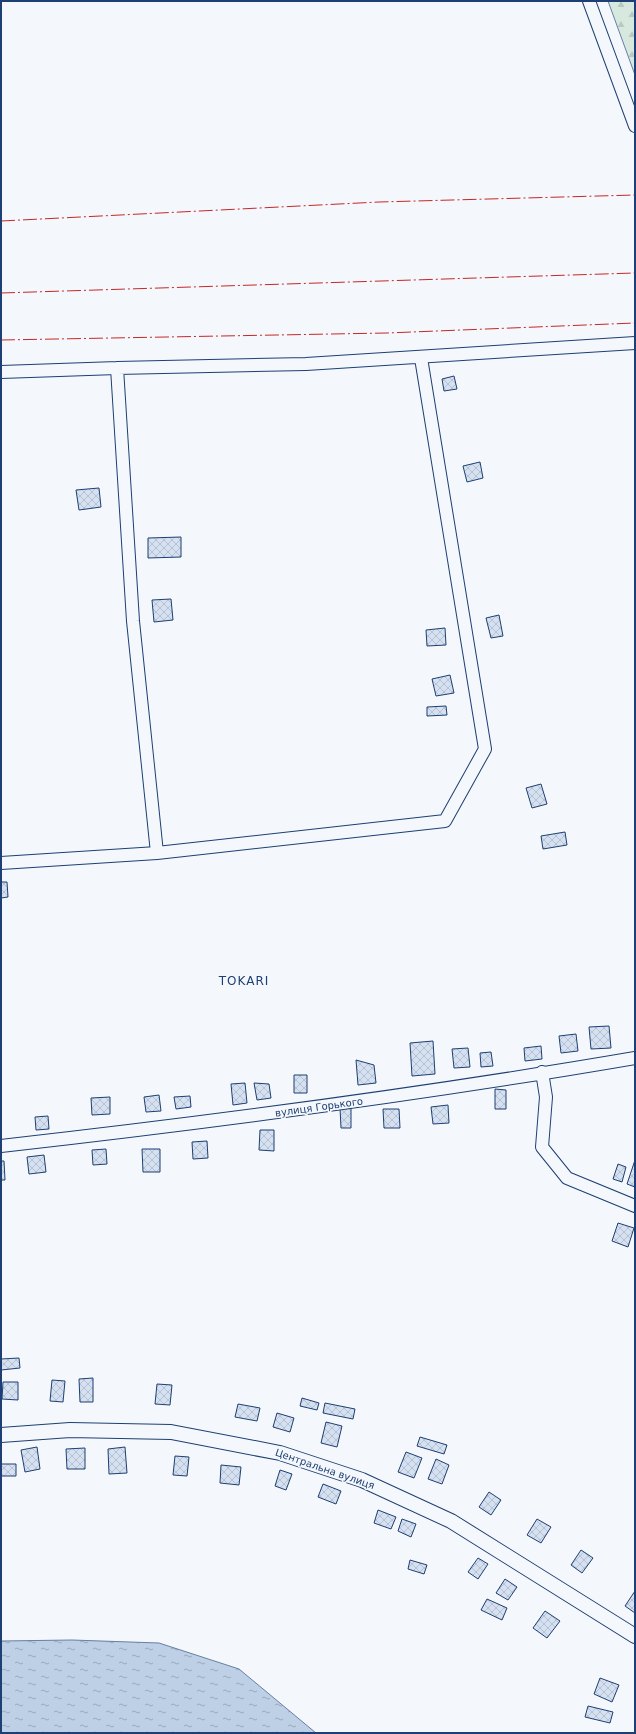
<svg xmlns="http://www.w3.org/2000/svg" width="636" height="1734" font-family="'DejaVu Sans',sans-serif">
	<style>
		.forest { fill: url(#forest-firs); stroke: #687fa3 }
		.water { fill: url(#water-ripples); stroke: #687fa3 }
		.building { fill: url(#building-cross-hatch); stroke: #1d3f73 }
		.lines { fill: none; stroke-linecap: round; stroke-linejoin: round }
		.minor-casing { stroke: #1d3f73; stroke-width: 14 }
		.tertiary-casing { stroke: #1d3f73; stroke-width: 16 }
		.minor { stroke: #f4f7fb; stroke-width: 12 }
		.tertiary { stroke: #f4f7fb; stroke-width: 14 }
		.power { stroke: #c62828; stroke-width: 1; stroke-dasharray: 14 3 2 3; stroke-linecap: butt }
		.labels { text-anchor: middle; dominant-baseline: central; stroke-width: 3; stroke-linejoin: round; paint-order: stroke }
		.street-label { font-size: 10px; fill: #1d3f73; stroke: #f4f7fb }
		.quarter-label { font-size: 12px; letter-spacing: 1px; fill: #1d3f73; stroke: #f4f7fb }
	</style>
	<defs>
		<pattern id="forest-firs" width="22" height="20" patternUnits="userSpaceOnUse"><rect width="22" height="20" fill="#d7e8df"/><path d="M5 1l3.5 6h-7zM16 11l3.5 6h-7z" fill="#b8c8c3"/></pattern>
		<pattern id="water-ripples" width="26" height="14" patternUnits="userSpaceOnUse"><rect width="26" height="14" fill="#bed0e5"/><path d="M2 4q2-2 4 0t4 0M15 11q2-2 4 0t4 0" fill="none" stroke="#9aaabe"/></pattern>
		<pattern id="building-cross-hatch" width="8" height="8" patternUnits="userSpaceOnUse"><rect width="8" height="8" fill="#d5e0f0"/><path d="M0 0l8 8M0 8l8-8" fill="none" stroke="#b6c1d1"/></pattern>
	</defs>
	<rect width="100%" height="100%" fill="#f4f7fb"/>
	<path class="forest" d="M608 1H635V75Z"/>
	<path class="water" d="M72 1640 159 1643 239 1669 316 1733H1V1641Z"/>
	<path class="building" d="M454 376 457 389 444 391 442 379Z
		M480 462 483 478 467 482 463 466Z
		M99 488 101 507 79 510 76 490Z
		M181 537V557L148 558V538Z
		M171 599 173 620 154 622 152 600Z
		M499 615 503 636 491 638 486 618Z
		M445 628 446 645 427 646 426 630Z
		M450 675 454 693 436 696 432 679Z
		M446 706 447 715 427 716V707Z
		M541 784 547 804 532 808 526 788Z
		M565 832 567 845 543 849 541 836Z
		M1 882H7L8 897 1 898Z
		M609 1026 611 1048 591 1049 589 1027Z
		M576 1034 578 1051 561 1053 559 1036Z
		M433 1041 435 1074 412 1076 410 1043Z
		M541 1046 542 1059 525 1061 524 1048Z
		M468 1048 470 1067 454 1068 452 1049Z
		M491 1052 493 1066 481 1067 480 1053Z
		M356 1060 374 1065 376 1083 358 1085Z
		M294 1075H307V1093H294Z
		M245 1083 247 1103 233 1105 231 1084Z
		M254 1083 269 1084 271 1098 257 1100Z
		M495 1089 506 1090V1109H495Z
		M159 1095 161 1111 146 1112 144 1097Z
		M190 1096 191 1107 176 1109 174 1097Z
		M110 1097V1114L92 1115 91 1098Z
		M448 1105 449 1123 433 1124 431 1107Z
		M340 1108H351V1128H341Z
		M383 1109H399L400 1128H384Z
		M48 1116 49 1129 36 1130 35 1117Z
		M260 1130H274V1151L259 1150Z
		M207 1141 208 1158 193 1159 192 1142Z
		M106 1149 107 1164 93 1165 92 1150Z
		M142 1149H160V1172H143Z
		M44 1155 46 1172 29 1174 27 1157Z
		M635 1160V1187L627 1184Z
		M1 1161H4L5 1180H1Z
		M618 1164 626 1167 622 1182 613 1179Z
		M618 1223 634 1228 628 1247 612 1241Z
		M19 1358 20 1368 1 1370V1359Z
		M93 1378V1402H80L79 1379Z
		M52 1380 65 1381 63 1402 50 1401Z
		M3 1382H18V1400L2 1399Z
		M157 1384 172 1385 170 1405 155 1404Z
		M302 1398 319 1403 317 1410 300 1406Z
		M325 1403 355 1409 353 1419 323 1413Z
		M238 1404 260 1408 257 1421 235 1417Z
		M277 1413 294 1418 290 1432 273 1427Z
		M326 1422 342 1426 337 1447 321 1443Z
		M420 1437 447 1445 444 1454 417 1446Z
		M37 1447 40 1469 25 1472 21 1450Z
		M125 1447 127 1473 109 1474 108 1449Z
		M85 1448V1469H67L66 1449Z
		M406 1452 422 1458 414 1478 398 1472Z
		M175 1456 189 1457 187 1476 173 1475Z
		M436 1459 449 1465 442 1484 428 1479Z
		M1 1464H16V1476H1Z
		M221 1465 241 1467 239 1485 220 1483Z
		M280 1470 292 1474 286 1490 275 1486Z
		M323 1484 341 1491 336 1504 318 1497Z
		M489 1492 501 1500 491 1515 479 1507Z
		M378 1510 396 1517 391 1529 374 1523Z
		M402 1519 416 1524 411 1537 398 1531Z
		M537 1519 551 1527 541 1543 527 1535Z
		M581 1550 593 1558 582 1573 571 1565Z
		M478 1558 488 1564 478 1579 468 1572Z
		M410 1560 427 1565 424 1574 408 1569Z
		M505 1579 517 1587 508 1600 496 1593Z
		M635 1591V1613L625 1606Z
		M487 1599 507 1608 502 1620 481 1610Z
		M545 1611 560 1621 547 1638 533 1628Z
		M600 1678 619 1685 612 1702 594 1694Z
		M588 1706 613 1712 610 1723 585 1717Z"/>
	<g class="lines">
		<g class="minor-casing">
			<path id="minor" d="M589 1 635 126
				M117 368 133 621 157 853
				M1 372 117 368 306 364 635 343
				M1 863 157 853 445 821 485 749 421 358
				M542 1072 546 1097 542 1147 567 1178 635 1206
				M1 1146C213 1122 425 1094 635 1058"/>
		</g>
		<g class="tertiary-casing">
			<path id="tertiary" d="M1 1435 70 1430 171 1432 280 1453 362 1480 451 1521 635 1636"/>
		</g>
		<use href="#minor" class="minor"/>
		<use href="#tertiary" class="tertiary"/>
		<path class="power" d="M1 221 379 202 635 195
			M1 293 635 273
			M1 340 387 333 635 323"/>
	</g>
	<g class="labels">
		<g class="street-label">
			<text transform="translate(319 1107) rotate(-8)">вулиця Горького</text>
			<text transform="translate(325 1469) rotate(19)">Центральна вулиця</text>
		</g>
		<g class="quarter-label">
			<text x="244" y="981">TOKARI</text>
		</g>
	</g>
	<rect width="636" height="1734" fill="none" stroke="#1d3f73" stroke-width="4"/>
</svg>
